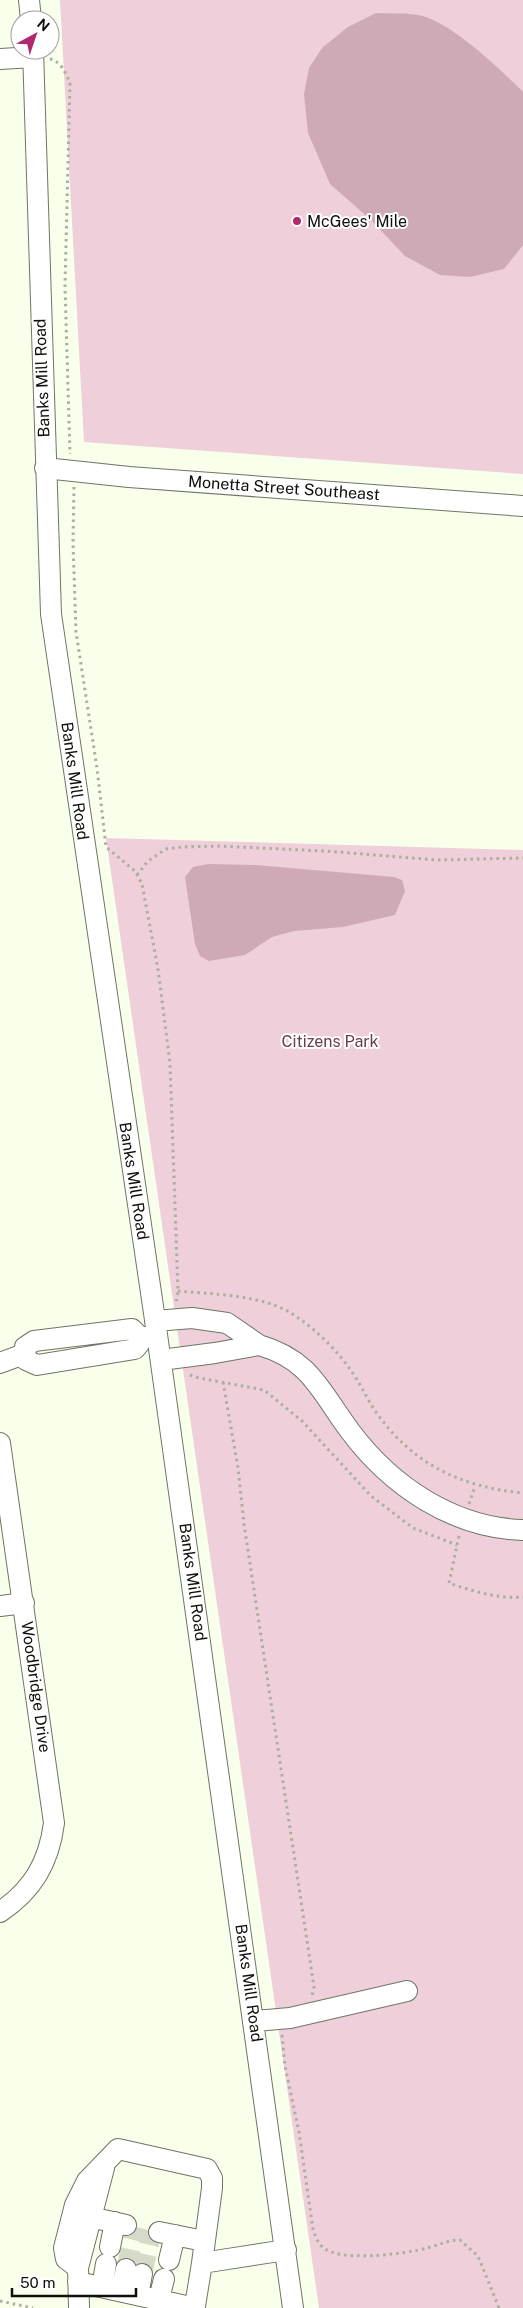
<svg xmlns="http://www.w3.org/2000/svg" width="523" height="2308" font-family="'Public Sans',sans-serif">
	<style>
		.green { fill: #efcfda }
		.water { fill: #cdaab6 }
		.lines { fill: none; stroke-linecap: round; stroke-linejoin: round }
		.minor-tunnel { stroke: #d5dbc8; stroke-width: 20; stroke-dasharray: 20 10; stroke-linecap: butt }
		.minor-casing { stroke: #6f7563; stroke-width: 22 }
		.path { stroke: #aaaf9f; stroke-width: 3; stroke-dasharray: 2.5 4; stroke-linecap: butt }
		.minor { stroke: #fff; stroke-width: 20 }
		.poi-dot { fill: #b0296e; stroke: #fff; stroke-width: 2 }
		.labels { text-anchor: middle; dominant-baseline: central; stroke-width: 4; stroke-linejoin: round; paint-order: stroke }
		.poi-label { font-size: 16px; fill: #0e1009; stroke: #fff; text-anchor: start }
		.street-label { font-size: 16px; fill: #0e1009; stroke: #fff }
		.park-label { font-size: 16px; fill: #6b3b4f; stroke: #fff }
	</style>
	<rect width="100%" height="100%" fill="#f8ffea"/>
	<path class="green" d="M60 0H523V474L84 442Z
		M106 838 523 850V2308H319Z"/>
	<path class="water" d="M376 13C391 14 412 12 426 17 457 28 500 69 523 92V245L504 269 470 277 440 275 405 256 371 220 330 184 308 133 304 94 309 68 322 48 348 27Z
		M208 864 256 865 394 877 402 880 405 891 395 915 343 927 294 931 272 937 245 955 209 961 200 956 195 944 185 877 193 867Z"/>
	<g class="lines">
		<path class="minor-tunnel" d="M126 2269 136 2227
			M142 2274 152 2231"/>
		<g class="minor-casing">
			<path id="minor" d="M29 0 31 20
				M33 50 51 614 154 1313 293 2308
				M0 59 33 57
				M45 468 129 477 523 506
				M155 1321 192 1318 227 1323 259 1345 215 1353 161 1360
				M140 1337 139 1344 135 1349 37 1365 26 1360 25 1347 34 1341 132 1329 140 1337H157
				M259 1345C311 1360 320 1391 350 1431 391 1486 453 1528 523 1530
				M0 1363 24 1354
				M0 1443 54 1823C49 1862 33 1890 0 1912
				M0 1606 24 1603
				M255 2021 290 2018 407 1991
				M90 2217 126 2225
				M159 2232 204 2241
				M110 2247 115 2222
				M169 2260 175 2235
				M78 2268 66 2259 64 2248 75 2205 87 2181 118 2149 207 2169 212 2178V2188L202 2263 286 2250
				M78 2282 195 2308
				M102 2287 106 2264
				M121 2291 126 2269
				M138 2295 142 2274
				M159 2299 164 2279
				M195 2306 202 2263
				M79 2308 78 2268 104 2168"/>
		</g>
		<path class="path" d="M50 59C61 61 66 74 70 83L65 286 70 454
			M74 487 73 542 76 632 97 768 106 847 135 871 142 884 158 969 170 1063 178 1291 176 1303
			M137 875 148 861 166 849 182 847 218 846 324 851 438 860 523 858
			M178 1291C211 1294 261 1295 289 1312 314 1327 336 1349 352 1372 361 1385 367 1399 376 1412 412 1464 461 1487 523 1493
			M190 1375 199 1378 264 1390 302 1421 371 1496 413 1528 457 1545
			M223 1382 238 1468 244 1524 314 1987 312 1996
			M469 1504 475 1486
			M459 1536 449 1583C472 1591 499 1599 523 1597
			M282 2035 285 2066 299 2132 313 2229C316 2239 320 2248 331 2252 353 2260 405 2254 427 2248 439 2245 448 2240 460 2240L478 2256 499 2308
			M0 2301 33 2308"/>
		<use href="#minor" class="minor"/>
	</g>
	<circle class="poi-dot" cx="297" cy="221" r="5"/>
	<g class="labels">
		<g class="poi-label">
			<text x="307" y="221">McGees' Mile</text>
		</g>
		<g class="street-label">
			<text transform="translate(42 378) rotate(-92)">Banks Mill Road</text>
			<text transform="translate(284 488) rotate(4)">Monetta Street Southeast</text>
			<text transform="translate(75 781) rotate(82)">Banks Mill Road</text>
			<text transform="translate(134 1181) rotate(81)">Banks Mill Road</text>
			<text transform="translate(193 1582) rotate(82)">Banks Mill Road</text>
			<text transform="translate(36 1687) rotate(82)">Woodbridge Drive</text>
			<text transform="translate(249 1983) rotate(82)">Banks Mill Road</text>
		</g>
		<g class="park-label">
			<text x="330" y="1041">Citizens Park</text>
		</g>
	</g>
	<g transform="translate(35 35) rotate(40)"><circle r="24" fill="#ffffff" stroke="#9f9f9d"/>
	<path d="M0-4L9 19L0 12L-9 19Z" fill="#b0296e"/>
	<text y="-8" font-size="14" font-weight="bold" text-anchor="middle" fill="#0e1009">N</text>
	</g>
	<path d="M12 2288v8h124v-8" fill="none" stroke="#0e1009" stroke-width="2.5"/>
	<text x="20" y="2288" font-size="15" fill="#0e1009" stroke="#ffffff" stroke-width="4" paint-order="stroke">50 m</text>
</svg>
